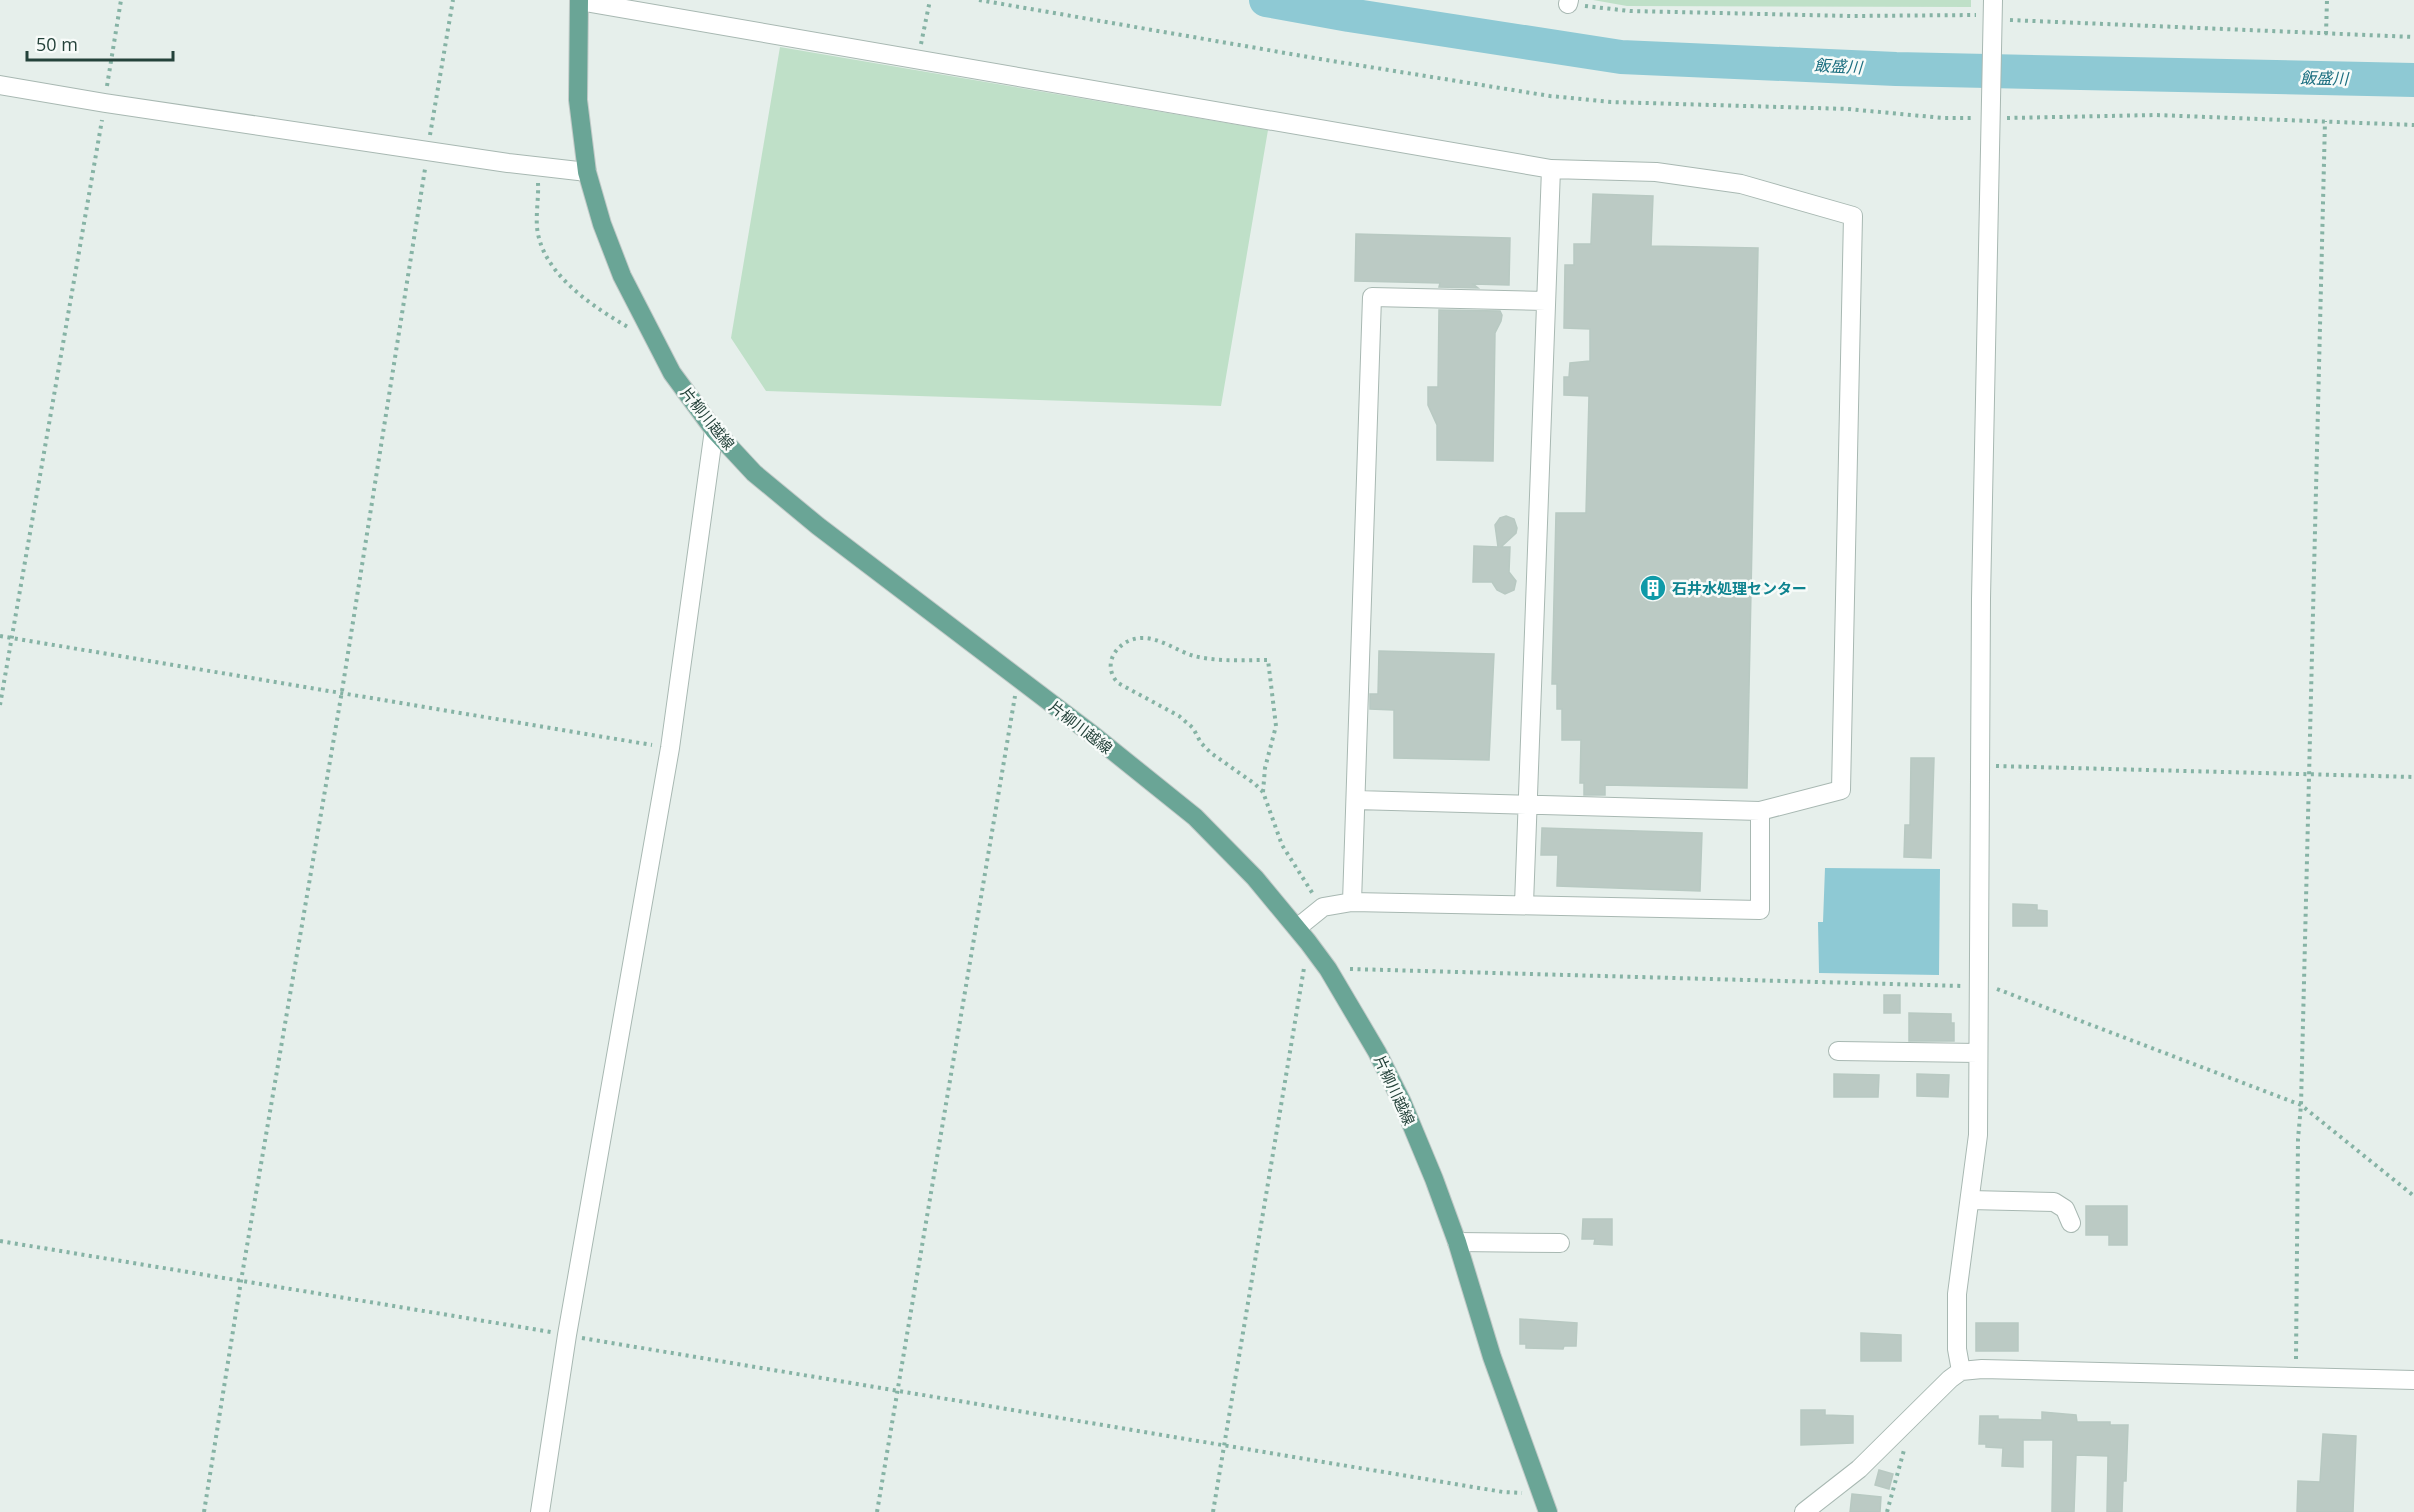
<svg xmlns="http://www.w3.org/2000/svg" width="2414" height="1512" font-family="'Open Sans','Noto Sans JP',sans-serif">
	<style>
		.green { fill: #bfe0c8 }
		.water { fill: #8ec9d4 }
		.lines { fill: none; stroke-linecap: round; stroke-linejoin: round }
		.river { stroke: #8ec9d4; stroke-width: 34 }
		.building { fill: #bbcac4; stroke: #b8c9c2; stroke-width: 1.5 }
		.minor-casing { stroke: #a8b8b2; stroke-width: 20 }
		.major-casing { stroke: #c2cac8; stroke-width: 20 }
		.path { stroke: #86b3a5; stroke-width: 4; stroke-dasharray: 3 4.5; stroke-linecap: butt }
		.minor { stroke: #fff; stroke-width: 18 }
		.major { stroke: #6aa596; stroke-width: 18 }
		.labels { text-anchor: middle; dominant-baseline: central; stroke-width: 5; stroke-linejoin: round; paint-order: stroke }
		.street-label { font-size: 15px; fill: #24423a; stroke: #f7fbf9 }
		.culture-label { font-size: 15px; font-weight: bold; fill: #0d838f; stroke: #f7fbf9; text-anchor: start }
		.water-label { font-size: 16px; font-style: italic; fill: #1c6f80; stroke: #f7fbf9 }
	</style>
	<rect width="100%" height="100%" fill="#e6efeb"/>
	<path class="green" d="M1593 0H1971V7L1627 6Z
		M780 47 1268 130 1221 406 766 391 731 338Z"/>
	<path class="water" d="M1825 868 1940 869 1939 975 1819 973 1818 922H1823Z"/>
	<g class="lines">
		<path class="river" d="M1266 0 1349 15 1621 57 1896 69 2414 80"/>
	</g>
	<path class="building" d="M1593 194 1653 196 1651 246 1758 248 1747 788 1605 785V795H1584V783H1580L1581 740H1562V709H1557V684H1552L1556 513H1586L1589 396 1564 395V377H1569L1570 363 1590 361V329L1564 328 1565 265H1574V244H1591Z
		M1356 234 1510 238 1509 285 1473 284 1478 288 1439 287 1440 283 1355 281Z
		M1439 310 1500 311 1502 315 1501 321 1495 333 1493 461 1437 460V425L1428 405V387H1438Z
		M1506 516 1514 519 1517 528 1516 533 1501 547H1510L1509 572 1516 581 1514 590 1505 594 1497 590 1492 582H1473L1474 546 1498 547 1495 525 1500 518Z
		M1379 651 1494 654 1489 760 1394 758V710L1370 709V694H1378Z
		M1911 758H1934L1931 858 1904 857 1905 825H1910Z
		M1542 828 1702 833 1700 891 1557 886 1558 855H1541Z
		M2013 904 2037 905V910L2047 911V926H2013Z
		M1884 995H1900V1013H1884Z
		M1909 1013 1951 1014V1023H1954V1041H1909Z
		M1834 1074 1879 1075 1878 1097H1834Z
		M1917 1074 1949 1075 1948 1097 1917 1096Z
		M2086 1206H2127V1245H2109V1235H2086Z
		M1583 1219H1612V1245L1594 1244 1595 1239H1582Z
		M1520 1319 1577 1323 1576 1346H1564L1563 1349 1526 1348V1344H1520Z
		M1976 1323H2018V1351H1976Z
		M1861 1333 1901 1335V1361H1861Z
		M1801 1410H1825V1415L1853 1416V1443L1801 1445Z
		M2042 1412 2076 1415 2077 1422H2110V1425H2128L2126 1481H2123L2122 1512H2107L2108 1456 2076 1455 2074 1512H2052L2053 1440H2023V1467L2002 1466 2003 1448 1986 1447V1444H1979L1980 1416H1998V1419L2042 1420Z
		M2323 1434 2356 1436 2353 1512H2297L2298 1481 2320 1482Z
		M1879 1470 1893 1474 1889 1489 1875 1485Z
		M1852 1494 1881 1497 1880 1512H1850Z"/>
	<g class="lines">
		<g class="minor-casing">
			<path id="minor" d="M579 1 1551 169 1524 904
				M1568 4 1569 0
				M0 85 105 103 508 163 587 172
				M1356 800 1760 811
				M1352 902 1372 297 1546 301
				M1297 928 1323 907 1352 902 1760 910V811L1841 790 1853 216 1741 184 1656 172 1551 169
				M1838 1051 1978 1053
				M1970 1200 2054 1202 2065 1209 2071 1223
				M1457 1242 1560 1243
				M1961 1371 1957 1349V1294L1978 1135 1981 599 1993 0
				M540 1512 567 1335 670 748 714 430
				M1804 1512 1859 1469 1950 1379 1961 1371 1982 1369 2414 1380"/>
		</g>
		<g class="major-casing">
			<path id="major" d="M579 0 578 100 587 172 602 224 622 276 672 373 714 430 754 473 818 526 1093 735 1195 817 1255 878 1308 942 1328 969 1377 1052 1402 1102 1434 1179 1457 1242 1492 1357 1548 1512"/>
		</g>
		<path class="path" d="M979 0 1320 59 1550 96 1611 102 1848 109 1943 118H1972
			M1585 6 1630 11 1851 16 1976 15
			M2010 20 2414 37
			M2326 34 2327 0
			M921 44 930 0
			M107 86 121 0
			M2007 118 2156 115 2414 125
			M430 135 453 0
			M538 183C539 200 534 222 539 238 549 278 595 308 628 327
			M0 636 652 745
			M0 705 102 120
			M1996 766 2414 777
			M1263 792 1265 768 1276 726 1268 660C1244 660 1218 662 1194 656 1177 651 1159 637 1141 638 1118 639 1100 664 1118 683L1179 716 1193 728 1201 743 1211 753 1255 784 1263 792 1282 845 1313 894
			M1350 969 1963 986
			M1997 989 2301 1105 2414 1196
			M0 1241 551 1332
			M582 1338 1503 1492 1522 1493
			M2296 1359 2298 1139 2301 1105 2325 121
			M204 1512 241 1281 342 691 425 169
			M877 1512 1015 696
			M1213 1512 1304 968
			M1887 1512 1904 1450"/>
		<use href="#minor" class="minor"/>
		<use href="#major" class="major"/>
	</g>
	<defs>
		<g id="building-disc" transform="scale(1.35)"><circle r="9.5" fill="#0f9aa8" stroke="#f7fbf9"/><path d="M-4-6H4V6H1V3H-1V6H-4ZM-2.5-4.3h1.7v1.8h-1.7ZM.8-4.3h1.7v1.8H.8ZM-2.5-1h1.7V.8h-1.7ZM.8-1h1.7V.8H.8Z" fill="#fff"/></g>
	</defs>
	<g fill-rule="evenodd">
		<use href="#building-disc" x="1653" y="588"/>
	</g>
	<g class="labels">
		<g class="street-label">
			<text transform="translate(708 418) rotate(51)">片柳川越線</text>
			<text transform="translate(1081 727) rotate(38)">片柳川越線</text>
			<text transform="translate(1395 1090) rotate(65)">片柳川越線</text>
		</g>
		<g class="culture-label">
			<text x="1672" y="588">石井水処理センター</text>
		</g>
		<g class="water-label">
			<text transform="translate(1838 66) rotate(3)">飯盛川</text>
			<text transform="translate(2324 78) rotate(1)">飯盛川</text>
		</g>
	</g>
	<path d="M27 51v9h146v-9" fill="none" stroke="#24423a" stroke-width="3"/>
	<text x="36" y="51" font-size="18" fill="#24423a" stroke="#f7fbf9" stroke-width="4.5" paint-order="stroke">50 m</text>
</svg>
